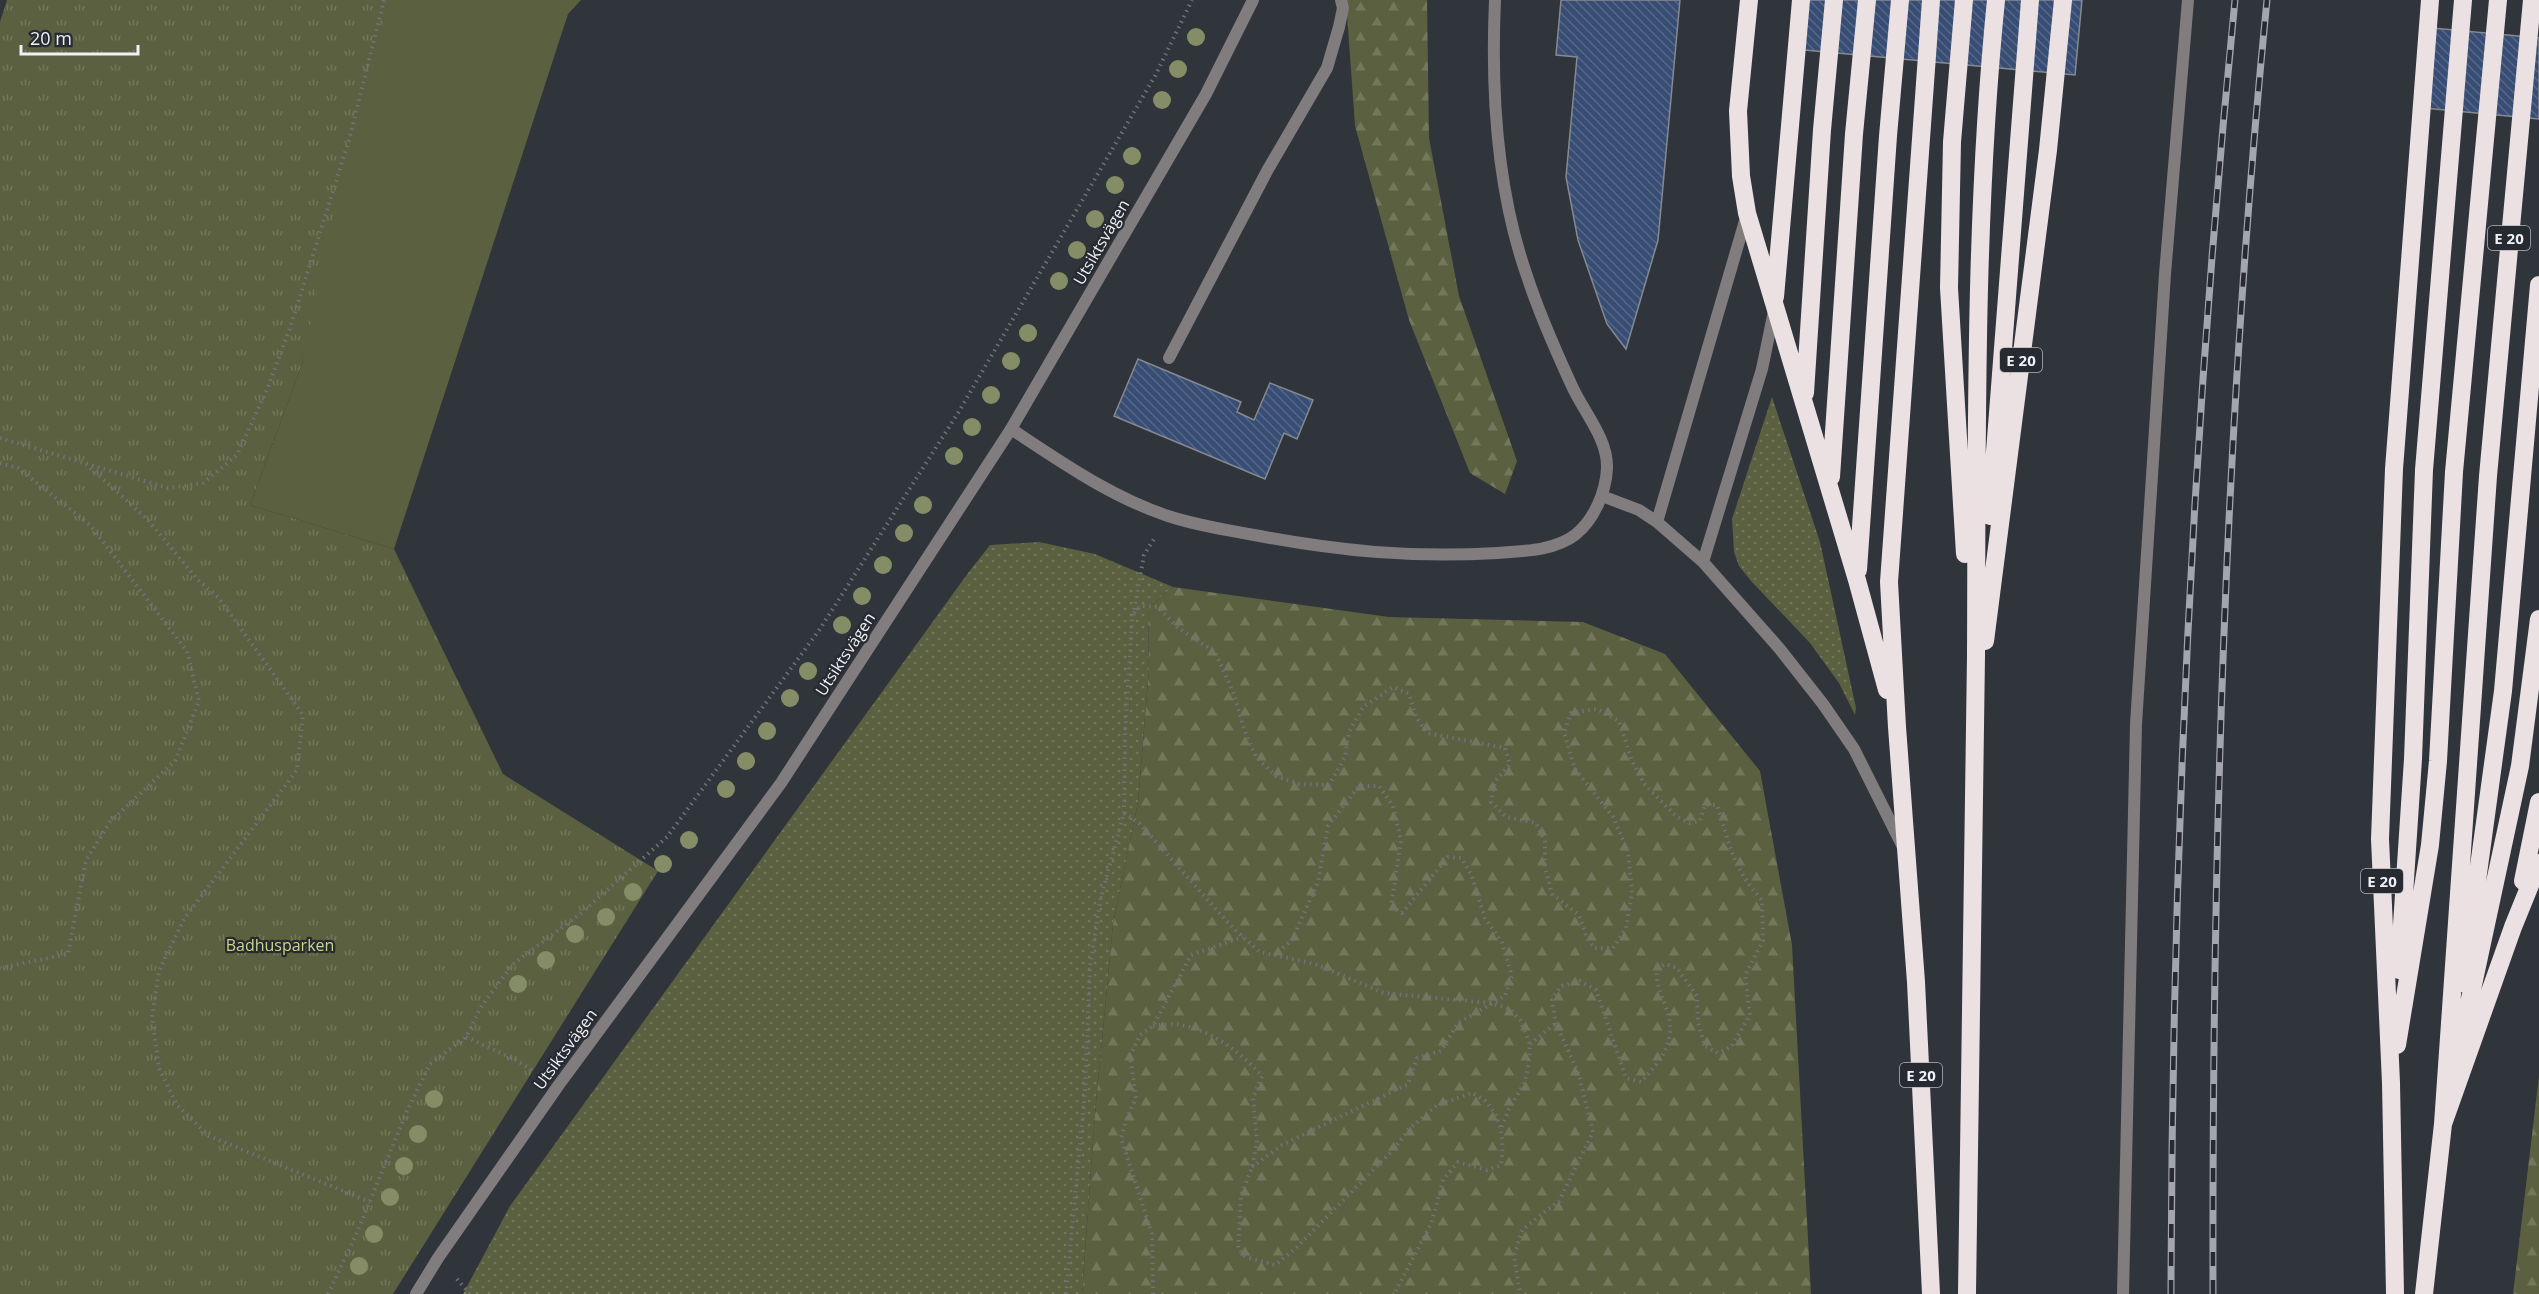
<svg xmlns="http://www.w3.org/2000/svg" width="2539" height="1294" font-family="'Open Sans',sans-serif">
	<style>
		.grass { fill: url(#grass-dots) }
		.forest { fill: url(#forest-firs) }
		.park { fill: url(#park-tufts) }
		.garden { fill: #5b6040 }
		.building { fill: url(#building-back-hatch); stroke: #858991; stroke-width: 1.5 }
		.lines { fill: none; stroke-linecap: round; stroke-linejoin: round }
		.path { stroke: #6f7379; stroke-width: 4; stroke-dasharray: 1.5 4.5; stroke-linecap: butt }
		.lane { stroke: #817c7d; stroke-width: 12 }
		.street { stroke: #817c7d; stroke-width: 12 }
		.highway { stroke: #ebe0e2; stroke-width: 18 }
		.rail-casing { stroke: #a3a6ac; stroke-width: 7 }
		.rail { stroke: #272a31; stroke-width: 4.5; stroke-dasharray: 14; stroke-linecap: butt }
		.tree { fill: #848d66 }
		.labels { text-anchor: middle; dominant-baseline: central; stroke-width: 4.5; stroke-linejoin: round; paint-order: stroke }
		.shield { fill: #272a31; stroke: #b2b5ba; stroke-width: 1.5 }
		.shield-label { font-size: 15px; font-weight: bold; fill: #eef1f5 }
		.street-label { font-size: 16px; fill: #eef1f5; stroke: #272a31 }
		.park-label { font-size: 16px; fill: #c9d689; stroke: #272a31 }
	</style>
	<defs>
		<pattern id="grass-dots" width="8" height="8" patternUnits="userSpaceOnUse" patternTransform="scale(1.5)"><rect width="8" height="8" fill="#5b6040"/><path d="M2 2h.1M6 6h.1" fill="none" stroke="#73775c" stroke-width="1.8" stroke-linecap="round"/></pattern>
		<pattern id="forest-firs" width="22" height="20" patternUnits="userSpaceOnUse" patternTransform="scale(1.5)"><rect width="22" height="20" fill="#5b6040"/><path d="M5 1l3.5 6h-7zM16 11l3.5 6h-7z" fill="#73775c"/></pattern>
		<pattern id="park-tufts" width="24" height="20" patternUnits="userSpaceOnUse" patternTransform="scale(1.5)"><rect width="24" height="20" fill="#5b6040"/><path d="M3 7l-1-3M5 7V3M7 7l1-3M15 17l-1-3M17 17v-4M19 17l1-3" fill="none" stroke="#73775c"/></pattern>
		<pattern id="building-back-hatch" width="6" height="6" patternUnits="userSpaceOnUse" patternTransform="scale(1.5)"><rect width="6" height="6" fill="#384d74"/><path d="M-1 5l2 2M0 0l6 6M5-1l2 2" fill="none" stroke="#556788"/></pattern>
	</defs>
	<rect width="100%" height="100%" fill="#30343b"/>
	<path class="grass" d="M1772 397 1820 542 1856 708 1855 715 1839 683 1810 643 1751 581 1739 566 1734 552 1732 519Z
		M1039 542 1095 554 1173 587 1148 608 1149 669 1138 802 1113 924 1095 1114 1082 1294H463L510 1206 968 573 990 545Z"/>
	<path class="forest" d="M1346 0H1427L1429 138 1459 296 1517 461 1505 494 1470 473 1409 320 1355 126Z
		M1173 587 1389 617 1583 622 1665 654 1760 771 1792 945 1811 1294H1082L1095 1114 1113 924 1138 802 1149 669 1148 608Z
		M2539 1076V1294H2513Z"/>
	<path class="park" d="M7 0H399L302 364 250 505 394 549 503 774 658 871 393 1294H0V22Z"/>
	<path class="garden" d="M389 0H581L568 14 394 549 250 505 302 364 349 140Z"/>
	<path class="building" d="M1561 0H1680L1658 240 1626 349 1607 324 1578 240 1566 177 1577 57 1556 55Z
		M1798 0H2082L2075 75 1794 49Z
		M2422 27 2539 38V119L2414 107Z
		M1138 359 1241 402 1237 412 1254 420 1270 383 1313 400 1297 439 1284 433 1265 479 1114 416Z"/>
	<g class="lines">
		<path class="path" d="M0 438 168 488 203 483 237 455 268 387 290 328 349 140 384 0
			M0 463 18 468 90 525 187 651 199 701 175 761 110 822 86 860 68 954 0 968
			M86 464 147 519 198 580 218 597 303 715 297 770 184 919 159 971 152 1017 159 1068 177 1105 209 1136 370 1202
			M1134 613 1141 606 1158 607 1178 628 1215 652 1234 694 1244 729 1256 757 1276 776 1299 784 1329 785 1345 757 1349 732 1363 707 1393 687 1409 694 1416 717 1427 733 1505 748 1510 764 1495 781 1491 802 1506 817 1536 823 1545 842V867L1552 894 1579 915 1587 938 1594 948H1613L1626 928 1632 893 1628 852 1613 817 1575 769 1564 732 1571 713 1597 709 1619 721 1632 761 1644 784 1677 817 1690 823 1700 821 1705 805H1717C1730 844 1732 868 1762 900L1763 941 1745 975 1750 1015 1731 1047 1718 1053 1705 1046 1698 1023 1697 996 1677 968 1665 964 1657 969C1656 984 1660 991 1665 1005 1679 1038 1663 1058 1641 1082L1626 1078 1596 990 1580 981 1561 986 1552 1000 1556 1023 1579 1075 1593 1132 1559 1201 1522 1230 1514 1256 1520 1294
			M1124 813 1139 823 1231 926 1260 952 1315 964 1384 993 1490 1003 1510 1009 1520 1020 1530 1044 1529 1063 1525 1082 1509 1109 1501 1129
			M1153 1026C1162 1025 1173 1023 1181 1025 1213 1031 1241 1053 1262 1076L1253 1098 1257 1142 1252 1167 1241 1196 1238 1249 1246 1257 1275 1265 1296 1248 1395 1148 1408 1130 1437 1105 1472 1093C1477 1096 1485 1099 1488 1104 1503 1121 1504 1144 1501 1165L1487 1170 1458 1162 1443 1180 1431 1224 1394 1294
			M466 1037 514 1059 535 1072
			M1530 1044 1556 1023
			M1252 1167 1282 1145 1408 1084 1417 1058 1441 1051 1458 1023 1505 996 1512 976 1502 943 1485 918 1471 874 1461 858 1448 857 1402 913 1391 906 1401 841 1393 806 1379 786H1359L1328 826 1318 882 1292 940 1275 955
			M457 1279 470 1294
			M328 1294 356 1235 407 1111 430 1064 466 1037 481 1007 513 964 580 914 667 837 820 629 958 413 1155 76 1192 0
			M1066 1294 1085 1091 1090 966 1101 897 1124 813 1125 733 1132 621 1144 555 1154 539
			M1153 1294 1152 1234 1121 1138 1126 1120 1136 1098 1130 1056 1140 1035 1153 1026 1191 955 1243 937"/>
		<path class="lane" d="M1169 358 1267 171 1327 68 1339 27 1343 8 1341 0
			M1011 429C1061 462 1111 497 1168 516 1196 525 1225 530 1254 535 1338 551 1411 558 1497 553 1522 551 1554 551 1575 535 1594 520 1606 492 1607 468 1608 438 1582 410 1571 384 1555 349 1539 313 1527 276 1497 191 1491 89 1495 0
			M1602 496 1639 510 1657 522 1703 562 1779 648 1823 704 1854 749 1903 847
			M1657 522 1747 214
			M1703 562 1762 369 1774 311
			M2123 1294 2136 724 2165 274 2188 0"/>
		<path class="street" d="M416 1294 438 1258 558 1086 781 783 1011 429 1206 94 1253 0"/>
		<path class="highway" d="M1749 0 1738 111 1741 176 1747 213 1857 580 1887 690
			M1964 0 1952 142 1949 288 1965 554
			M1775 297 1801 0
			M1805 393 1822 130 1834 0
			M1831 477 1854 134 1867 0
			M1990 516 2030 0
			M1858 570 1888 136 1900 0
			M1985 641 2048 150 2063 0
			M2523 881 2539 802
			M2399 970 2413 759 2424 470 2463 0
			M2463 983 2503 691 2539 285
			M2397 1045 2430 845 2438 761 2454 472 2498 0
			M2456 1064 2520 766 2539 619
			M2443 1124 2488 476 2532 0
			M1931 1294 1916 982 1897 727 1889 582 1931 0
			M1967 1294C1969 1081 1974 869 1976 656 1977 437 1974 218 1996 0
			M2395 1294 2391 1083 2380 839 2394 469 2430 0
			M2424 1294 2443 1124 2513 927 2539 863"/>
		<g class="rail-casing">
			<path id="rail" d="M2171 1294C2172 862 2192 430 2235 0
				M2213 1294C2212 862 2224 430 2267 0"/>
		</g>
		<use href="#rail" class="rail"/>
	</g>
	<g class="tree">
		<circle cx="1196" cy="37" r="9"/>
		<circle cx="1178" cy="69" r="9"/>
		<circle cx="1162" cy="100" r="9"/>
		<circle cx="1132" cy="156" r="9"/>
		<circle cx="1115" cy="185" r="9"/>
		<circle cx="1095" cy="219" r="9"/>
		<circle cx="1077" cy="250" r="9"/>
		<circle cx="1059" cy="281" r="9"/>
		<circle cx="1028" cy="333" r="9"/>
		<circle cx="1011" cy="361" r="9"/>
		<circle cx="991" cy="395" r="9"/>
		<circle cx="972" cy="427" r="9"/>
		<circle cx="954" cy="456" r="9"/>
		<circle cx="923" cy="505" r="9"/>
		<circle cx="904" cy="533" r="9"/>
		<circle cx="883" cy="565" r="9"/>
		<circle cx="862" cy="596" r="9"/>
		<circle cx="842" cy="625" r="9"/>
		<circle cx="808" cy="671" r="9"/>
		<circle cx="790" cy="698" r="9"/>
		<circle cx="767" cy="731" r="9"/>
		<circle cx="746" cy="761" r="9"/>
		<circle cx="726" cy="789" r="9"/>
		<circle cx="689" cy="840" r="9"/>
		<circle cx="663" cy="864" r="9"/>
		<circle cx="633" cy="892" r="9"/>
		<circle cx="606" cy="917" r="9"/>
		<circle cx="575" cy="934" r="9"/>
		<circle cx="546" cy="960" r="9"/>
		<circle cx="518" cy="984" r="9"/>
		<circle cx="434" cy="1099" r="9"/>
		<circle cx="418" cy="1134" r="9"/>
		<circle cx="404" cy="1166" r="9"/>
		<circle cx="390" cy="1197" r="9"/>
		<circle cx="374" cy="1234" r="9"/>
		<circle cx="359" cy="1266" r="9"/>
	</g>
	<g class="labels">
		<g class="shield">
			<rect x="2488" y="226" width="42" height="24" rx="4.5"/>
			<rect x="2000" y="348" width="42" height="24" rx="4.5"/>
			<rect x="2361" y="869" width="42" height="24" rx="4.5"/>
			<rect x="1900" y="1063" width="42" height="24" rx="4.5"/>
		</g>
		<g class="shield-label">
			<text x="2509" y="238">E 20</text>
			<text x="2021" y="360">E 20</text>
			<text x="2382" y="881">E 20</text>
			<text x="1921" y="1075">E 20</text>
		</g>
		<g class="street-label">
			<text transform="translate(1101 242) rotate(-60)">Utsiktsvägen</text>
			<text transform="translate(845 654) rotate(-57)">Utsiktsvägen</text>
			<text transform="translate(565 1049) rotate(-54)">Utsiktsvägen</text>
		</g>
		<g class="park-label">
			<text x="280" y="945">Badhusparken</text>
		</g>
	</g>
	<path d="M21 45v9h117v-9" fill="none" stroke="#eef1f5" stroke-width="3"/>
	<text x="30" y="45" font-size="18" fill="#eef1f5" stroke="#272a31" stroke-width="4.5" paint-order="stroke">20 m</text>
</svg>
